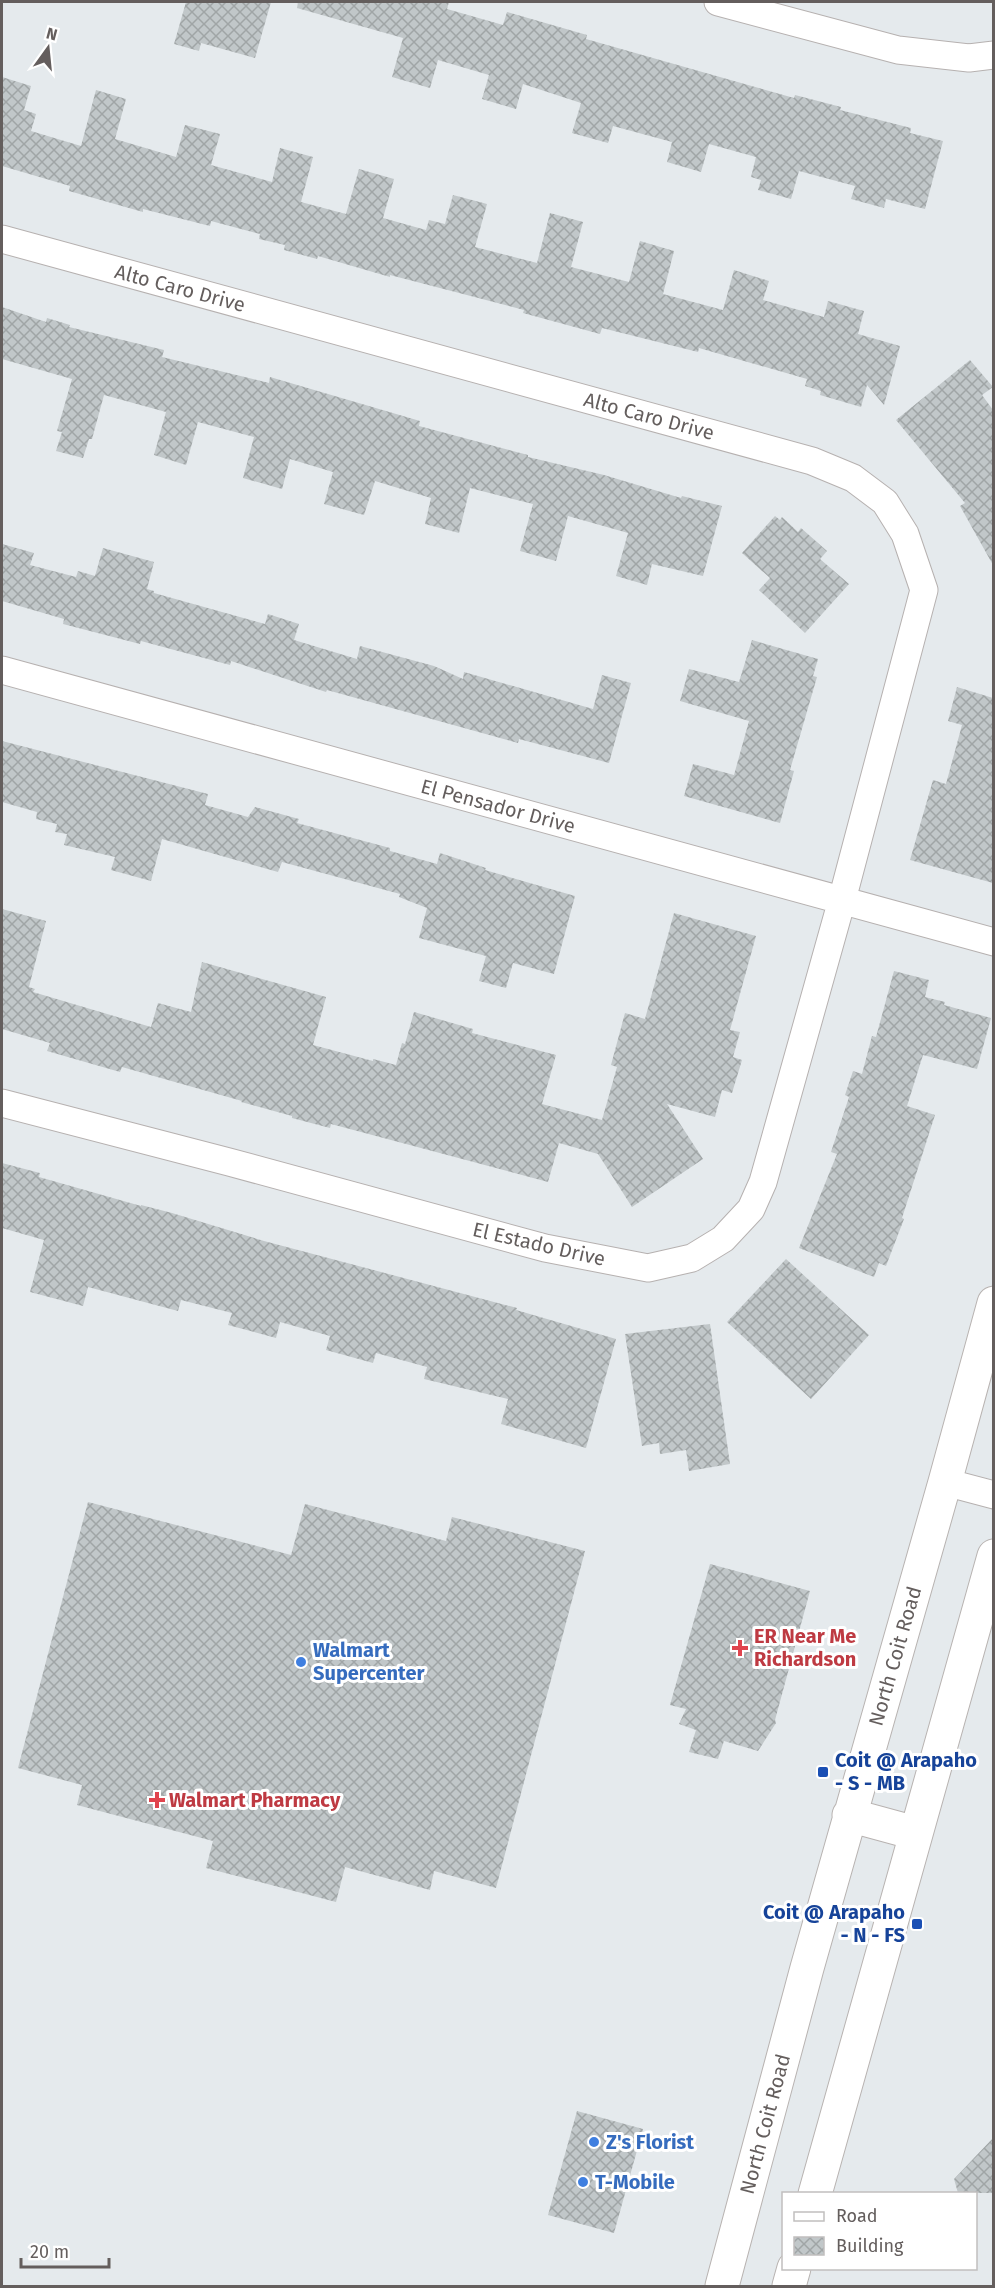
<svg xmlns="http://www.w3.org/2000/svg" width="995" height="2288" font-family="'Fira Sans',sans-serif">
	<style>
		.building { fill: url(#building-cross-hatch) }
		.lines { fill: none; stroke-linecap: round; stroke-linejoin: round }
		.street-casing { stroke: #b6b1b0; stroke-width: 29 }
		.secondary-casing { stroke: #b8b3b1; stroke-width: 35 }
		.street { stroke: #fff; stroke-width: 27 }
		.secondary { stroke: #fff; stroke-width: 33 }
		.health-dot { fill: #e0444e; stroke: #fff; stroke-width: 2 }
		.shop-dot { fill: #3f7fe0; stroke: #fff; stroke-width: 2 }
		.transit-dot { fill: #1a4fb4; stroke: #fff; stroke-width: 2 }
		.labels { text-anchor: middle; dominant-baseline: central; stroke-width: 6; stroke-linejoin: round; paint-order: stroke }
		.street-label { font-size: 20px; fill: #645e5d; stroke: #fff }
		.health-label { font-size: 20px; font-weight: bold; fill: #be3a42; stroke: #fff; text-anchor: start }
		.shop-label { font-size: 20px; font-weight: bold; fill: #366cbe; stroke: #fff; text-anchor: start }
		.transit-label { font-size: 20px; font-weight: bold; fill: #164399; stroke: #fff; text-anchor: start }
	</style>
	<defs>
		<pattern id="building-cross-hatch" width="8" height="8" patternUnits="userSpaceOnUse" patternTransform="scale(1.5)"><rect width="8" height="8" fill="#c1c7c9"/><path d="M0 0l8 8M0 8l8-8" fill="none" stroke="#a0a5a6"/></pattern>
	</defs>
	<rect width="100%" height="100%" fill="#e5eaed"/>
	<path class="building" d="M186 2H271L255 58 201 43 199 51 174 44Z
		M298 2H449L447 9 503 25 507 12 587 35 586 39 794 98 795 95 841 107 840 110 911 128 910 133 943 141 925 209 886 199 884 208 851 199 855 186 799 171 791 199 758 190 761 180 751 177 756 157 709 144 701 172 667 162 672 142 613 126 608 143 572 133 581 103 523 84 516 109 482 99 489 75 438 60 430 88 392 77 403 38 297 8Z
		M2 77 31 86 24 110 36 114 31 131 81 146 96 90 126 99 115 139 176 157 185 125 220 134 211 165 272 182 280 148 313 157 301 202 346 214 359 169 394 179 383 218 426 230 429 220 445 224 453 195 487 204 475 247 537 263 550 213 583 222 571 267 629 282 640 241 674 251 663 294 723 310 734 270 769 281 763 300 824 317 828 301 864 311 858 334 900 346 884 405 867 385 861 407 820 395 821 391 805 386 807 379 699 348 698 352 602 328 600 334 523 313 524 310 390 275V277L318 256 317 259 284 250 285 245 259 239 260 234 211 221 210 226 143 209V212L69 191 70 186 2 166Z
		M2 307 46 322 47 318 70 325 69 327 164 350 162 357 269 383 270 377 420 421 419 426 434 430 528 455V457L604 475 681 498 682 496 722 506 703 576 652 564 647 585 616 576 628 533 568 516 556 561 520 551 533 504 470 488 459 533 425 524 431 498 375 481 364 515 324 504 333 472 290 459 282 489 243 478 254 437 198 422 186 465 154 455 166 412 104 395 92 439H89L83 458 56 451 62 432 57 431 72 379 2 359Z
		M970 360 993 387 982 395 993 410V565L960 506 965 503 896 420Z
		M775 516 780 520 782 517 798 532 801 528 827 551 820 559 849 584 805 633 759 590 770 578 742 553Z
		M2 544 34 553 30 565 76 577 78 571 95 576 103 548 154 562 147 589 154 591V593L265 624 268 614 299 624 294 640 357 659 360 646 434 666 463 679 464 672 593 709 602 675 631 683 609 763 519 739 518 743 327 690 326 692 231 661 230 665 141 641 140 644 63 624 64 619 2 601Z
		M752 640 818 659 813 676 817 677 790 770 794 771 780 823 684 796 693 764 734 775 749 721 680 701 689 669 739 682Z
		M957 687 993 698V883L910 860 933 780 946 784 962 725 948 721Z
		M2 741 208 794 205 805 248 817 255 807 299 819 297 823 390 848V851L437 864 440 853 486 868 485 870 575 896 554 974 513 963 506 988 479 981 486 956 419 938 427 908 399 897 400 894 282 862 278 872 162 839 151 881 111 870 115 857 64 845 67 834 55 832 57 824 36 819 37 812 2 802Z
		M2 909 46 921 29 987 35 989 33 992 151 1027 158 1003 191 1012 202 962 326 997 313 1045 373 1061V1059L396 1065 402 1043 405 1044 414 1012 473 1029 472 1033 556 1055 542 1104 602 1120 617 1067 611 1065 625 1013 645 1019 674 913 756 936 730 1030 740 1032 733 1057 742 1060 732 1093 722 1090 715 1117 667 1104 703 1159 632 1207 598 1154 559 1143 548 1182 331 1124 330 1128 292 1118V1116L241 1102 242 1101 122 1067 120 1072 47 1051 50 1043 2 1029Z
		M894 971 929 980 925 997 945 1002 944 1005 991 1018 977 1069 923 1055 907 1106 935 1115 902 1218 904 1219 886 1266 879 1263 874 1277 799 1248 837 1154 831 1152 849 1097 845 1095 853 1071 862 1074 872 1036 876 1037Z
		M2 1163 40 1173 39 1177 141 1206V1205L172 1213 264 1241 517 1308 516 1310 616 1339 586 1448 501 1424 508 1399 424 1379 427 1367 376 1353 373 1363 326 1350 330 1336 280 1322 276 1338 228 1325 232 1313 181 1300 178 1311 88 1287 83 1306 30 1292 44 1240 2 1228Z
		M786 1259 869 1335 811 1399 727 1322Z
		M710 1324 730 1464 689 1471 686 1450 660 1454 659 1443 642 1446 625 1334Z
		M88 1502 291 1555 305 1504 446 1541 452 1517 585 1551 496 1888 434 1871 430 1890 345 1867 336 1902 206 1868 213 1841 77 1805 82 1785 18 1768Z
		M710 1564 810 1591 775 1720 776 1723 758 1751 724 1741 718 1759 689 1752 696 1730 679 1724 686 1709 670 1705Z
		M577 2111 643 2129 614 2233 548 2215Z
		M993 2138V2193H958L954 2179Z"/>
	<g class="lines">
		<g class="street-casing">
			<path id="street" d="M718 2 898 50 969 58 994 55
				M2 239 812 461 853 478 885 502 905 534 924 590 842 900 763 1182 751 1209 723 1239 692 1258 648 1268 545 1248 229 1162 2 1103
				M2 670 994 942
				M945 1482 994 1495"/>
		</g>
		<g class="secondary-casing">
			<path id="secondary" d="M849 1815 915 1833
				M815 2194 994 1556
				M722 2286 807 1968 945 1482 994 1303
				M789 2286 794 2268"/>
		</g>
		<use href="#street" class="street"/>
		<use href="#secondary" class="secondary"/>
	</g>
	<g class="health-dot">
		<path d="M737 1639h6v6h6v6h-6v6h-6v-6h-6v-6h6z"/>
		<path d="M154 1791h6v6h6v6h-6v6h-6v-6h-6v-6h6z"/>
	</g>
	<g class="shop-dot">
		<circle cx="301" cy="1662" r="6"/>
		<circle cx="594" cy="2142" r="6"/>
		<circle cx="583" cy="2182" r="6"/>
	</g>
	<g class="transit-dot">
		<rect x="817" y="1766" width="12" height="12" rx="3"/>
		<rect x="911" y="1918" width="12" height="12" rx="3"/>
	</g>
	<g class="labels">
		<g class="street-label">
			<text transform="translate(180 288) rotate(15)">Alto Caro Drive</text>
			<text transform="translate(649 416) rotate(15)">Alto Caro Drive</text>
			<text transform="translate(498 806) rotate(15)">El Pensador Drive</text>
			<text transform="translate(539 1244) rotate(13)">El Estado Drive</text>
			<text transform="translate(895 1656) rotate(-74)">North Coit Road</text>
			<text transform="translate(765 2124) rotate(-75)">North Coit Road</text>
		</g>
		<g class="health-label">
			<text x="754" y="1636">ER Near Me<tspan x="754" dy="23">Richardson</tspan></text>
			<text x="169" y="1800">Walmart Pharmacy</text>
		</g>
		<g class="shop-label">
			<text x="313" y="1650">Walmart<tspan x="313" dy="23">Supercenter</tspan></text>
			<text x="606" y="2142">Z's Florist</text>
			<text x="595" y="2182">T-Mobile</text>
		</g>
		<g class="transit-label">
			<text x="835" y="1760">Coit @ Arapaho<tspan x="835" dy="23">- S - MB</tspan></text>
			<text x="905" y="1912" text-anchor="end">Coit @ Arapaho<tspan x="905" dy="23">- N - FS</tspan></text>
		</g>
	</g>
	<rect width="995" height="2288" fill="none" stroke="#645e5d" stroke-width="6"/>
	<rect x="782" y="2192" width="195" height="78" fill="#ffffff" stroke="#c1bfbe" stroke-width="1.5"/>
	<rect x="794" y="2212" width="30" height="9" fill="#ffffff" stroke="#c1bfbe" stroke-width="1.5"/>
	<text x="836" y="2222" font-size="18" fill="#645e5d">Road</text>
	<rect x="794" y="2237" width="30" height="18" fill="url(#building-cross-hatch)" stroke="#c1bfbe" stroke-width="1.5"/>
	<text x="836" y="2252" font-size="18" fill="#645e5d">Building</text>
	<g transform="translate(48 48) rotate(15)" stroke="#ffffff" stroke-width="4.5" paint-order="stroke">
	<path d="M0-4.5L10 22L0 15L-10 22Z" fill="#645e5d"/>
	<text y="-9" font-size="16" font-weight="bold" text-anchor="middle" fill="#645e5d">N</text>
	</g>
	<path d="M21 2258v9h88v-9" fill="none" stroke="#645e5d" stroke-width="3"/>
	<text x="30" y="2258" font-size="18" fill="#645e5d" stroke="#ffffff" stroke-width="4.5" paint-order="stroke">20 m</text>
</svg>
